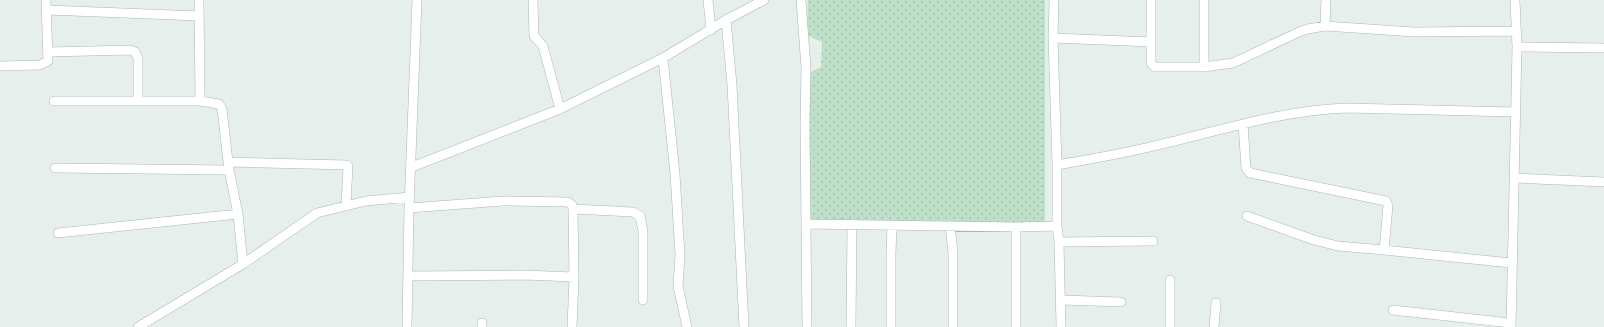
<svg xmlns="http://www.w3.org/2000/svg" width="1604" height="327" font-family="'Space Grotesk',sans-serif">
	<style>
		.grass { fill: url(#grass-dots) }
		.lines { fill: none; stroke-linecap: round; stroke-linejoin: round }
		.minor-casing { stroke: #a8b8b2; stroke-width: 10 }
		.minor { stroke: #fff; stroke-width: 9 }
	</style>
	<defs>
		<pattern id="grass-dots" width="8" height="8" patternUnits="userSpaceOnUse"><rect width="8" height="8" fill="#bfe0c8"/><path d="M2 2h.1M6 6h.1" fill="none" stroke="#a4c1ad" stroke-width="1.8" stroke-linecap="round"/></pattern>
	</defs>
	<rect width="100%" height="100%" fill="#e6efeb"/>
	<path class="grass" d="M808 0H1045V223L809 220V73L821 67 822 42 807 35Z"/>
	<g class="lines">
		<g class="minor-casing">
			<path id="minor" d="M199 0 200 101
				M533 0 534 36 543 46 560 109
				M708 0 711 30
				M801 0 806 68 805 124 807 327
				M1054 0 1053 38 1057 165V226L1059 242 1061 327
				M1151 0V63L1155 67H1204L1233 63 1299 32 1308 29 1325 26 1414 32 1516 31
				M1204 0V67
				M47 10 199 16
				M726 20 732 85 744 327
				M1325 26 1326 0
				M1053 38 1151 42
				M1517 47 1604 48
				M48 52 131 50 135 52 138 58V101
				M663 58 675 174 680 255 678 286 687 327
				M0 66 40 65 48 61 46 0
				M54 101H200L219 104 222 109 229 170 238 214 243 264
				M1243 124 1246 168 1250 173 1386 201 1388 206 1384 250
				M228 162 347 165 348 166 346 205
				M1057 165C1092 159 1127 153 1162 144 1222 130 1284 110 1347 108L1515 112
				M412 167 560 109 663 58 726 20 764 0
				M55 168 229 170
				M1515 178 1604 182
				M409 208 503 201 568 202 572 205 573 209 574 277 572 327
				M573 209 633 212 640 216 643 231V300
				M1247 216 1314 240 1338 246 1384 250 1511 263
				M806 224 1016 227 1057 226
				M950 226 953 252V327
				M1016 227V327
				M58 233 238 214
				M1059 242 1153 241
				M409 276 525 275 574 277
				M1170 280V327
				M1061 300 1121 302
				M1393 310 1510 323
				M138 327 243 264 317 213 366 201 410 197
				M407 327 409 208 417 0
				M482 327V323
				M851 327 852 224
				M891 327V254L892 225
				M1214 327 1216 303
				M1511 327 1517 47 1515 0"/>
		</g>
		<use href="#minor" class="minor"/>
	</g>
</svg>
